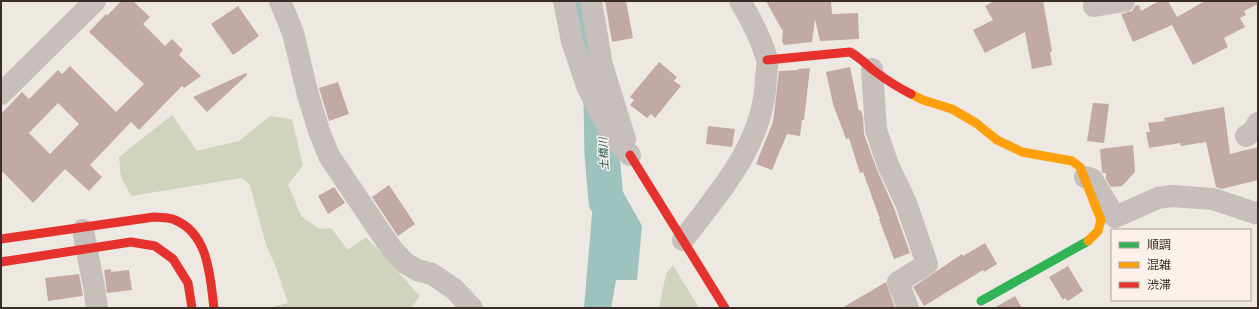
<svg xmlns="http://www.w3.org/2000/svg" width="1259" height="309" font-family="'Open Sans','Noto Sans JP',sans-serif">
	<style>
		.green { fill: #d1d4bc }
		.water { fill: #9ec2be }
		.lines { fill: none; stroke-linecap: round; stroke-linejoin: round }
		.river { stroke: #9ec2be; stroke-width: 35 }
		.building { fill: #c2a9a3; fill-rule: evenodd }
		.street { stroke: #c7bfbb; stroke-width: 22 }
		.fast { stroke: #30b455; stroke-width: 9 }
		.slow { stroke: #ff9f0a; stroke-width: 9 }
		.jam { stroke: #e5322d; stroke-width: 9 }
		.labels { text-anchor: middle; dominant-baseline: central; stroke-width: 3; stroke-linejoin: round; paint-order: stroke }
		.water-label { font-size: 11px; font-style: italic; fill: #1c5c5a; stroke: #fbf1ea }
	</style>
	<rect width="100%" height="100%" fill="#eee8e2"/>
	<path class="green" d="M172 115 197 151 239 141 270 116 292 119 303 166 288 184 301 216 319 229 331 228 348 250 366 237 420 296 411 308H267L288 303 276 267 266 245 250 185 242 178 131 196 121 177 119 157Z
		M673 265 699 308H659L666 274Z"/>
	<path class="water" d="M602 154 642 226 637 280H616L611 308H584L597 156Z"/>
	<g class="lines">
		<path class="river" d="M578 1 601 102 602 154 606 201"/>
	</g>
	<path class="building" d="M121 1H133L150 17 143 24 165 46 172 39 183 50 179 55 201 76 184 88 182 86 139 130 131 122 90 165 102 177 89 191 65 169 33 203 1 170V114L22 92 29 99 58 70 62 74 70 66 116 112 144 84 89 32 106 14 107 16ZM58 103 79 124 50 154 29 133Z
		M605 1H626L633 38 612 42Z
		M766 1H831L832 14 858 13 859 39 820 41 815 19 812 42 784 45 782 41 783 29 782 30Z
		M994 1H1043L1052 51 1050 52 1052 65 1032 69 1025 32 985 53 973 30 993 20 985 6Z
		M1159 1H1168L1177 17 1205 1H1258V4L1244 11 1246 15 1240 18 1245 27 1224 38 1228 47 1193 65 1172 25 1133 42 1121 14 1132 11 1135 6 1139 5 1141 11Z
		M238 6 259 36 233 55 211 24Z
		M659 62 677 77 674 81 681 86 655 118 651 114 647 118 630 105 634 100 630 97Z
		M850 67 859 111 861 110 863 117 864 134 877 170 894 208 910 253 894 259 879 219H880L863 172 860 173 849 138 846 139 833 104 826 72Z
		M810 68 804 120H802L800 136 787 134 772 170 756 164 773 122 779 71 798 70V69Z
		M246 73 247 75 207 112 193 97Z
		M338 82 349 114 329 121 319 88Z
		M1093 103 1109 104 1104 143 1087 141Z
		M1224 107 1230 154 1258 147V180L1221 189 1216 187 1206 142 1181 146 1180 143 1149 148 1146 132H1150L1148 123 1165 121 1164 118Z
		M708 126 735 129 732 147 706 144Z
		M1133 145 1135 172 1122 186 1111 187 1106 179V173H1103L1102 172 1100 149Z
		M389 185 415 224 398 236 372 197Z
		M334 187 345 203 328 214 318 196Z
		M985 243 997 264 984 272 983 270 924 306 913 287 962 254 963 256Z
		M1068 266 1083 291 1068 301 1065 298 1063 300 1049 277Z
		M111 269V272L129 270 132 290 107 293 104 270Z
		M79 274 83 296 48 301 45 278Z
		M886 282 895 308H842Z
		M1015 296 1022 308H994Z"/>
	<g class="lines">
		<path class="street" d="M280 1 293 33 308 95 319 131 329 156 391 248 405 263 417 270 432 274 454 289 472 308
			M564 1 572 41 587 86 612 135 630 155
			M591 1 602 65 625 139
			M1094 6 1124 1
			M872 69 876 130 888 165 906 203 927 264 898 282 908 308
			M1 94 95 1
			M1246 136 1252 132 1258 123
			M1085 177 1092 179 1115 217 1158 198 1172 196 1213 199 1255 213 1258 212
			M83 230 94 287 97 308
			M683 240C720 191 763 145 766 80 766 74 768 65 767 59 761 39 751 19 740 1"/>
		<path class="fast" d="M981 301 1088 241"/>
		<path class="slow" d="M911 94 923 100 952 109 976 123 997 140 1022 152 1072 161 1080 167 1101 220 1098 231 1088 241"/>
		<path class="jam" d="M767 60 850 52C859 57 865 63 873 70 885 79 897 87 911 94
			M630 155 725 308
			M1 239 154 217C161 218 169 217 175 220 209 234 210 277 214 308
			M1 262 131 242 155 246 173 259 188 283 192 308"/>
	</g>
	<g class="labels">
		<g class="water-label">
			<text transform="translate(603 154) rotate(-93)">土橋川</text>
		</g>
	</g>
	<rect width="1259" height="309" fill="none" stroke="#392c29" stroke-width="4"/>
	<rect x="1111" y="229" width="140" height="72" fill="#fbf1ea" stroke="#ada29d"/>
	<rect x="1119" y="242" width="20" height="6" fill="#30b455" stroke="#ada29d"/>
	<text x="1147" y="249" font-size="12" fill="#392c29">順調</text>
	<rect x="1119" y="262" width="20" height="6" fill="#ff9f0a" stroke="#ada29d"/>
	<text x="1147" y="269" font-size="12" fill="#392c29">混雑</text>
	<rect x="1119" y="282" width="20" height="6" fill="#e5322d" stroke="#ada29d"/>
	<text x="1147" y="289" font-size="12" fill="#392c29">渋滞</text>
</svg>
